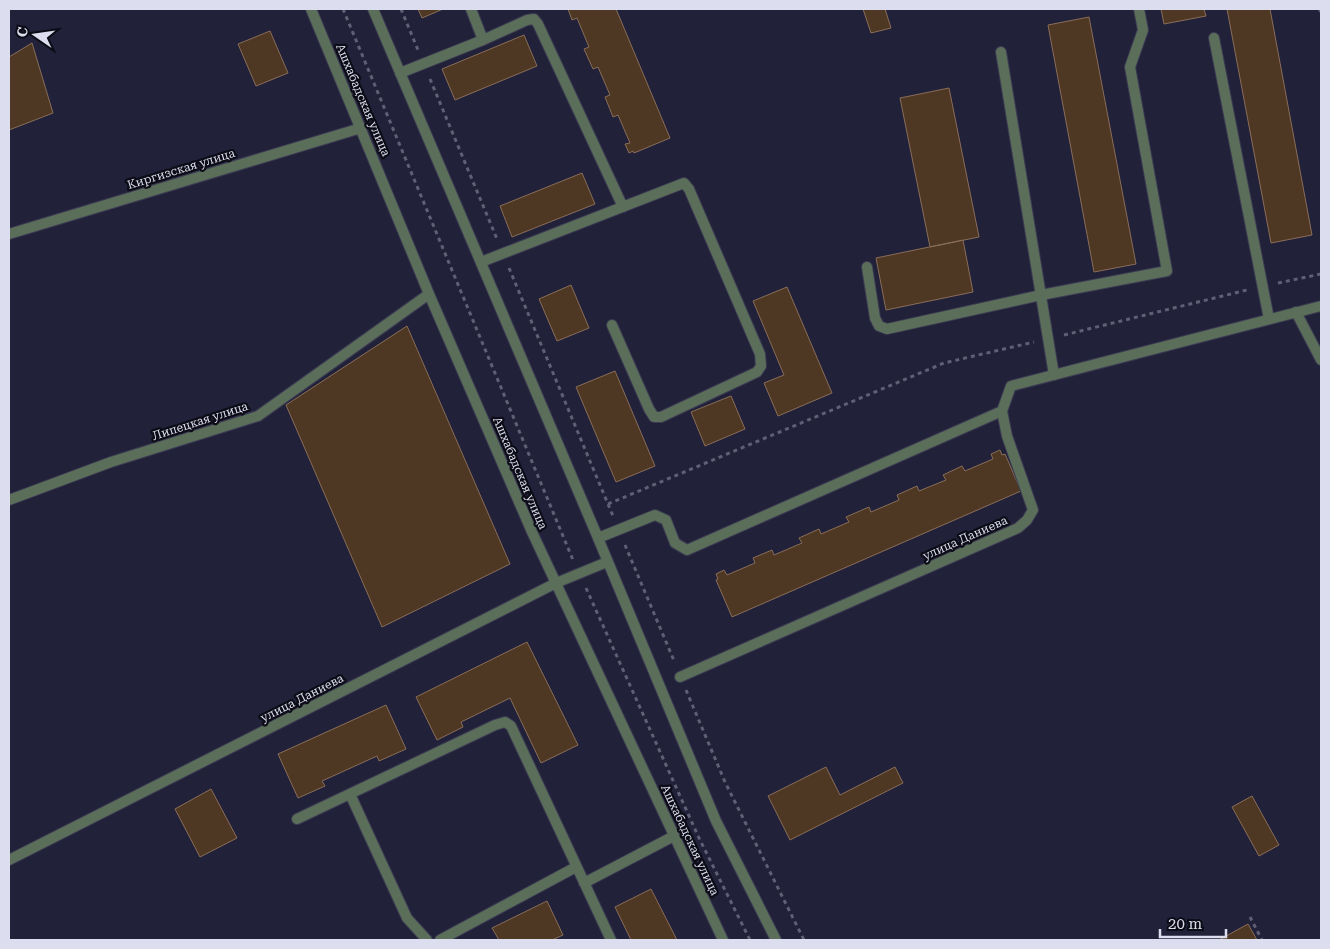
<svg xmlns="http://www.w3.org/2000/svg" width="1330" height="949" font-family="'Roboto Serif',serif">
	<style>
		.building { fill: #4e3723; stroke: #896e59 }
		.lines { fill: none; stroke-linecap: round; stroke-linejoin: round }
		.lane-casing { stroke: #3c3b53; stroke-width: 12 }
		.street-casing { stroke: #3c3b53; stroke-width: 12 }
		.path { stroke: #5f5f75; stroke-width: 3; stroke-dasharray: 4 4; stroke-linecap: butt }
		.lane { stroke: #5a6e59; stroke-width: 10 }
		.street { stroke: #5a6e59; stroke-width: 10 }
		.labels { text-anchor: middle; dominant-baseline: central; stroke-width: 4.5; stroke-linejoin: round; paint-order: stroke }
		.street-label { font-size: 12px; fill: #dcddee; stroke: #0c0c17 }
	</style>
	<rect width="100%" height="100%" fill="#22213a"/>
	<path class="building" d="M418 9H443L422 18Z
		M568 9H616L670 138 634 153 633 151 629 153 625 144 630 143 618 115 613 117 605 97 610 95 598 67 593 69 584 49 589 47 577 18 572 20Z
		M863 9H885L891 28 871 33Z
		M1161 9H1204L1206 16 1164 24Z
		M1227 9H1270L1312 235 1271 243Z
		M1089 17 1136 264 1094 272 1048 25Z
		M270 31 288 73 256 86 238 44Z
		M524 35 537 66 455 100 442 69Z
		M32 43 53 113 9 130V57Z
		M949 88 979 237 930 247 900 98Z
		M582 173 595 204 512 237 500 206Z
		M963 240 973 292 886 310 876 258Z
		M571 285 589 328 557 341 539 299Z
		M787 287 832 393 778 416 764 383 784 375 753 301Z
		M407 326 510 564 382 627 286 405Z
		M615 371 655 466 616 482 576 387Z
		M731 396 745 429 705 446 691 412Z
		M1000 450 1002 455 1005 454 1021 491 732 617 716 580 718 579 716 574 724 570 727 575 755 563 753 558 772 550 774 555 802 543 799 538 819 529 821 534 849 522 846 517 869 507 871 512 899 500 897 495 917 486 919 491 946 480 943 475 962 466 965 471 993 459 991 454Z
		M527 642 578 745 541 763 510 698 461 722 463 727 437 740 416 697Z
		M386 705 406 749 379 761 377 756 322 781 325 786 298 798 278 754Z
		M826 767 840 795 895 767 903 783 790 840 768 796Z
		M211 789 237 838 200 857 175 809Z
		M1252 796 1279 845 1259 856 1232 807Z
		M651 889 677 940H631L615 907Z
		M547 901 563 935 552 940H499L492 928Z
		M1248 924 1257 940H1219Z"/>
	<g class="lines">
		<g class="lane-casing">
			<path id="lane" d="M471 9 483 40
				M1214 38 1269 319
				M1001 52 1054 375
				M400 73 483 40 527 20 534 19 538 24 623 207
				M481 262 684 183 689 189 760 354 761 366 757 372 661 417H654L649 409 612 325
				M867 267 875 318 879 326 887 329 1041 295 1167 271 1130 67 1143 30 1139 9
				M1296 312 1321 360
				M598 538 655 515 666 520 675 543 687 550 1002 411
				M350 794 407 918 427 940
				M297 819 495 725 505 722 511 726 611 940
				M584 883 674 836
				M440 940 576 867"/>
		</g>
		<g class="street-casing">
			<path id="street" d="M311 9 429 294 532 532 723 940
				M373 9 598 538 716 821 776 940
				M9 234 361 128
				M9 500 111 462 258 416 429 294
				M680 677 1018 528 1027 520 1033 510 1007 436 1002 411 1011 386 1321 306
				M9 860 556 583 607 562"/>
		</g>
		<path class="path" d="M343 9 573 560
			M401 9 418 50
			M1319 9 1321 12
			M430 79 497 239
			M509 268 613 516
			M1278 283 1321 274
			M1064 335 1247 290
			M608 504 944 363 1034 342
			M625 545 675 663
			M586 588 699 838 750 940
			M686 690 725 782 804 940
			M1250 917 1262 940"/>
		<use href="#lane" class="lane"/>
		<use href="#street" class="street"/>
	</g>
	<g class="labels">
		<g class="street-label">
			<text transform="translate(363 100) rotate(67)">Ашхабадская улица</text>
			<text transform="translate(181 169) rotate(-17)">Киргизская улица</text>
			<text transform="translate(200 421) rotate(-18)">Липецкая улица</text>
			<text transform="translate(520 473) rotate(67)">Ашхабадская улица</text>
			<text transform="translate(965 538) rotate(-24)">улица Даниева</text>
			<text transform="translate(302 698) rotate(-27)">улица Даниева</text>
			<text transform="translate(690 840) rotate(65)">Ашхабадская улица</text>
		</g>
	</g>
	<rect width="1330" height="949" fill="none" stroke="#dcddee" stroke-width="20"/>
	<g transform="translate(35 35) rotate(283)" stroke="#0c0c17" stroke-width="4" paint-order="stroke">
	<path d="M0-4L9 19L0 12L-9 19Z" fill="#dcddee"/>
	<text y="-8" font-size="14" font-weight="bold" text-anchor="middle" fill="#dcddee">С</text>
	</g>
	<path d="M1160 929v8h66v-8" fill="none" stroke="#dcddee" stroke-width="2.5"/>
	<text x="1168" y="929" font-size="15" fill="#dcddee" stroke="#0c0c17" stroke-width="4" paint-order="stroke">20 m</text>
</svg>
